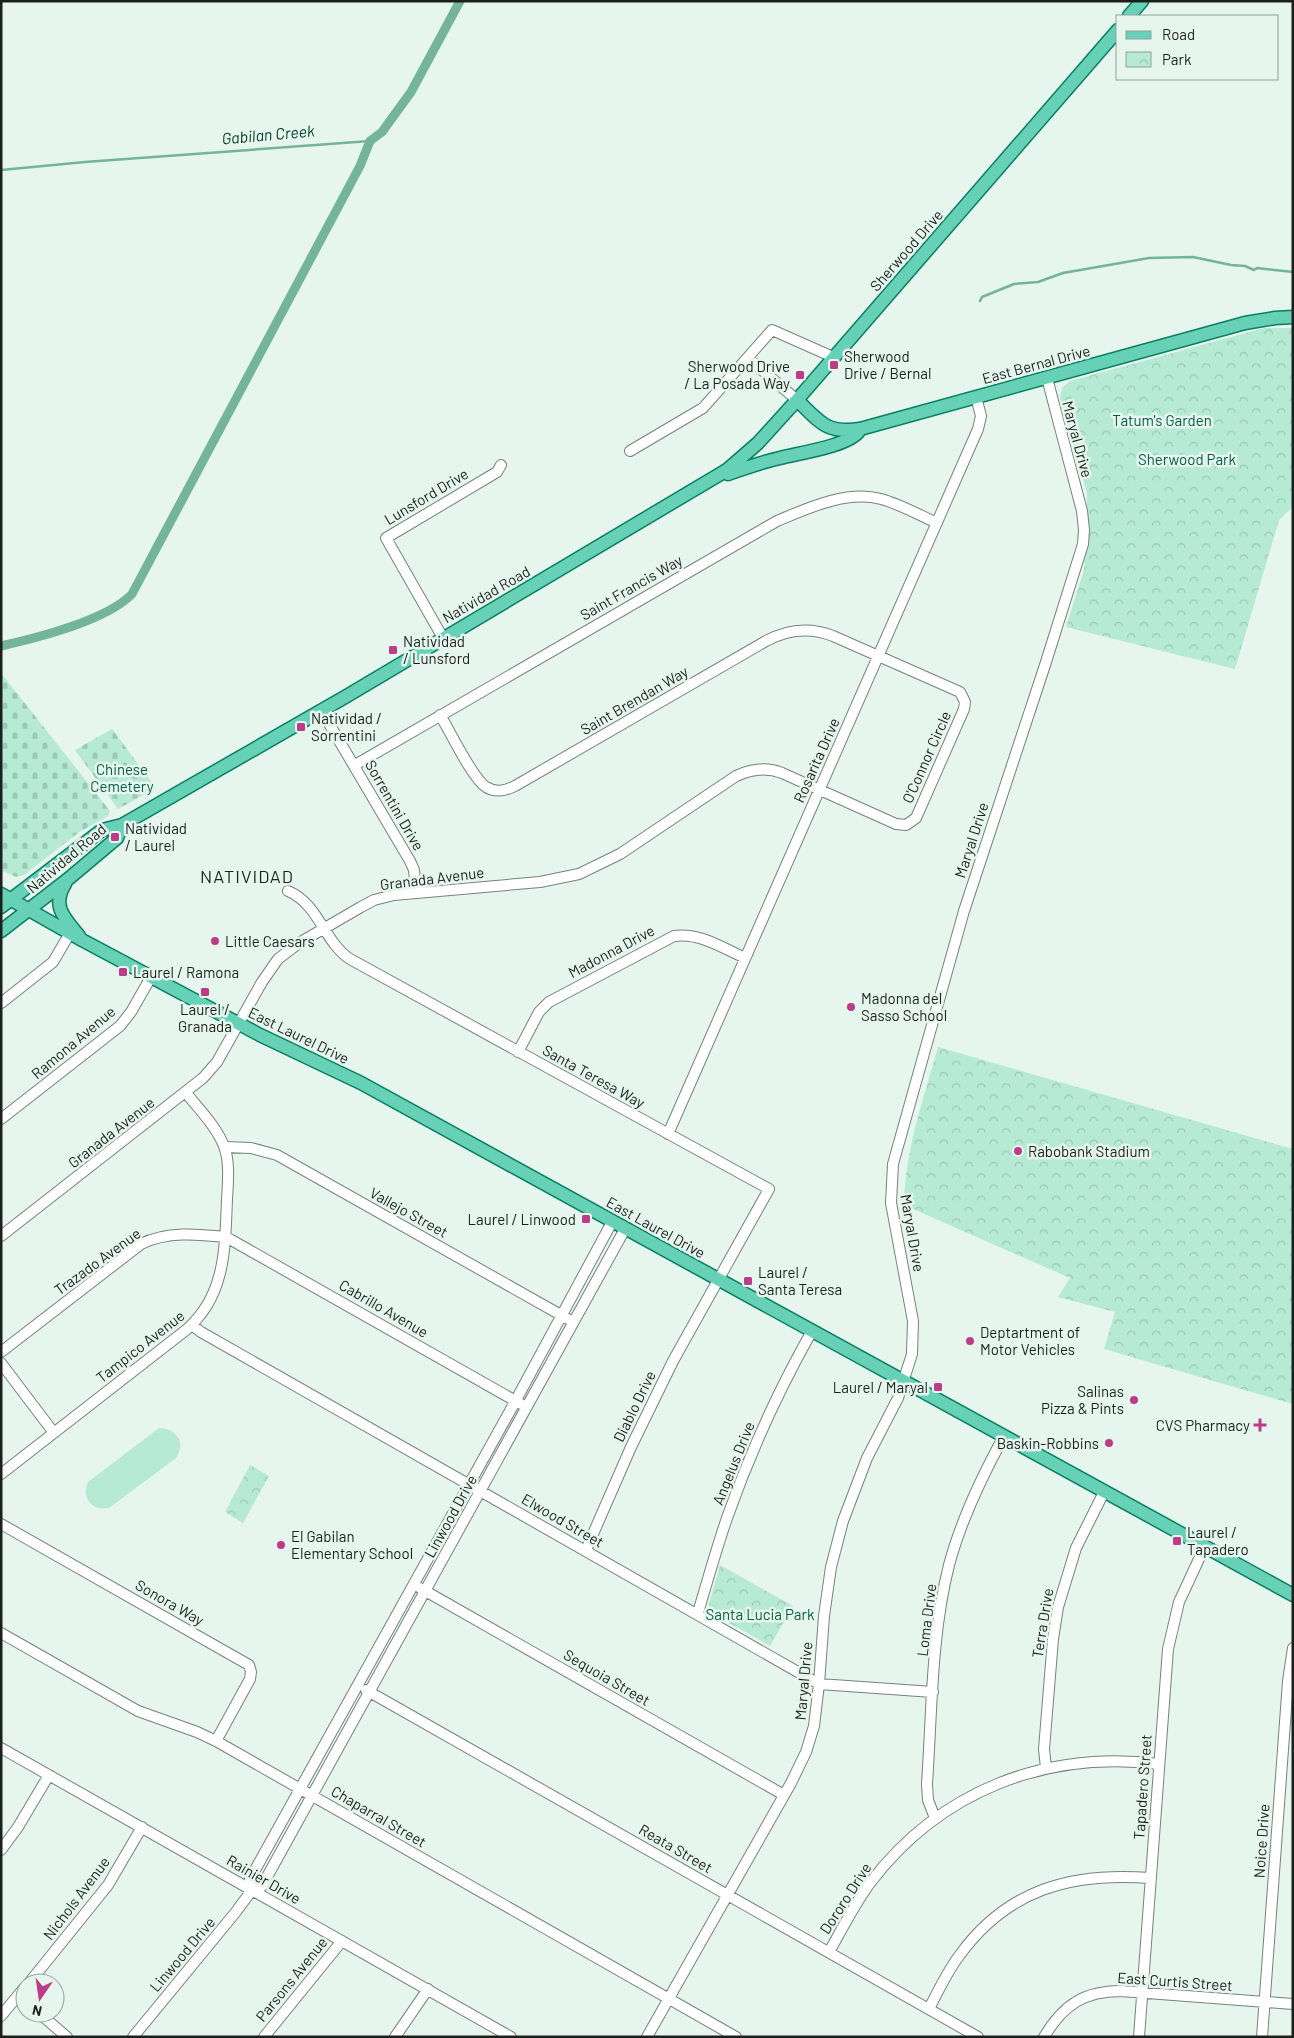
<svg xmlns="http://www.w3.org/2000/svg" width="1294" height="2038" font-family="Barlow,sans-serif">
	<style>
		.grass { fill: #b6ead4 }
		.cemetery { fill: url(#cemetery-stones) }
		.park { fill: url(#park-crowns) }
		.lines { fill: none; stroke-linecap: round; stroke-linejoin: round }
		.stream { stroke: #74b49b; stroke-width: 2.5 }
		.canal { stroke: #74b49b; stroke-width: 9 }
		.minor-casing { stroke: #76827d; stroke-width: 12 }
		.major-casing { stroke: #097f62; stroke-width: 15 }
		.minor { stroke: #fff; stroke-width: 10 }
		.major { stroke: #66d1b7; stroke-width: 12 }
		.poi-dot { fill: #bc3c88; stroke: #e6f5ee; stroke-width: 2 }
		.labels { text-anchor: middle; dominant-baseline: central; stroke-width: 5; stroke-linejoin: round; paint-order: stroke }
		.street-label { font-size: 15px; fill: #1b201e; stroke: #e6f5ee }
		.poi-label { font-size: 15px; fill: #1b201e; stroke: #e6f5ee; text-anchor: start }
		.park-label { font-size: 15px; fill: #055d46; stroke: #e6f5ee }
		.water-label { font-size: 16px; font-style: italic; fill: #06402f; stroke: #e6f5ee }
		.quarter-label { font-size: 18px; letter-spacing: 1px; fill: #1b201e; stroke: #e6f5ee }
	</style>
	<defs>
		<pattern id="cemetery-stones" width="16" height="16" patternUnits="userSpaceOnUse" patternTransform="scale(1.25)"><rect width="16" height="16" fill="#b6ead4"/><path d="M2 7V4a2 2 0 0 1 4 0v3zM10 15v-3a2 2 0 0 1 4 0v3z" fill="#9cc8b6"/></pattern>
		<pattern id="park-crowns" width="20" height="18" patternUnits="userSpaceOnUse" patternTransform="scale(1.25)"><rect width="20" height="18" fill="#b6ead4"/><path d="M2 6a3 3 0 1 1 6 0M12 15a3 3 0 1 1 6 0" fill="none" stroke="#9cc8b6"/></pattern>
	</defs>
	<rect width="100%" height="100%" fill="#e6f5ee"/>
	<path class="grass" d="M159 1428C177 1429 186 1442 176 1458L109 1508C92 1511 81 1498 88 1482Z"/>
	<path class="cemetery" d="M1 673 110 811 108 816 78 833 24 875 16 877 1 870Z
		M112 729 156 788 118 809 75 750Z"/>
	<path class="park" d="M1264 328H1293V507L1279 520 1235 669 1066 627 1084 570 1087 493 1060 398 1062 388 1070 381Z
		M938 1047 1293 1149V1404L1104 1349 1115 1312 1058 1297 1070 1278 904 1205C905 1151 923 1100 938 1047Z
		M250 1465 269 1476 243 1523 225 1512Z
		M720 1565 793 1606 770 1646 715 1615 710 1610 709 1604Z"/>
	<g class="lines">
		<path class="stream" d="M1 170 85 162 370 141
			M980 301 982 297 1014 284 1038 282 1063 273 1149 258 1193 257 1231 265 1245 266 1254 270 1257 268 1293 272"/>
		<path class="canal" d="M1 646C37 638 107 620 132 594L360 166 370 141 382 132 411 92 460 1"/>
		<g class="minor-casing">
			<path id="minor" d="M748 358 797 400
				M630 451 703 408 772 330 833 357
				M443 638 386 538 497 472 501 465
				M321 710 410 861 414 870 416 892
				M355 765 777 521C808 508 847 490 881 499 900 504 919 515 937 523
				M288 891C319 904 324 942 350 959L769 1189 673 1361 631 1447 586 1550
				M1 1003 53 962 70 933
				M518 1052 539 1012 549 1002 674 936C699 932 723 948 745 958
				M1 1119 120 1026 131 1012 151 977
				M668 1134 978 429 981 416 976 397
				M225 1147 251 1148 277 1155 568 1319
				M1 1236 203 1078 217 1062 262 982 278 959 299 943 361 907 374 900 394 895 540 882 579 874 620 854 736 776C751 769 767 767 782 773L896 824 906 825 916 818 964 709 965 702 960 692 833 636C810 627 788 629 766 641L515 786C505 791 496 793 486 787 472 778 450 731 440 715
				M192 1325 201 1332 819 1684 933 1692
				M1 1352 141 1244C167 1231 197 1234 226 1237L521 1404
				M1 1363 54 1433
				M1 1474 186 1330C226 1296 225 1247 227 1199 228 1182 230 1162 224 1146 216 1126 199 1109 186 1093
				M1 1524 249 1665 251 1672 250 1679 216 1741
				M420 1588 784 1795
				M698 1613C707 1582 716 1550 727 1518 750 1453 778 1391 812 1331
				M1 1633 138 1711 197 1732 216 1741 736 2037
				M366 1690 978 2037
				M1 1748 511 2037
				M1046 1768 1044 1749 1053 1639 1058 1607 1076 1548 1104 1492
				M935 1818 928 1800 927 1784C932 1712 931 1636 949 1565 961 1520 981 1478 1004 1436
				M1 1850 18 1827 49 1775
				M252 1890 250 1879 516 1400 612 1222
				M829 1952C842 1929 854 1905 870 1883 940 1791 1045 1750 1159 1764
				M29 1983 108 1885 142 1827
				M929 2009C938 1991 947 1972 959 1956 1007 1889 1072 1872 1150 1878
				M39 2013 67 2037
				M1 2016 25 1987
				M133 2037 235 1913 252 1890 262 1886 625 1229
				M264 2037 342 1941
				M395 2037 428 1989
				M647 2037 791 1783 806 1752 814 1726 819 1684 824 1616 831 1567 843 1521 867 1458 898 1398 912 1354 913 1321 891 1203 893 1164 964 911 1046 662 1083 544 1084 530 1082 511 1047 378
				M1044 2037C1063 2005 1084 1991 1121 1991L1293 2004
				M1139 2037 1168 1649 1179 1602 1205 1546
				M1262 2037 1288 1681 1293 1648"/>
		</g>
		<g class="major-casing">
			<path id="major" d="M1129 16 1142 1
				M797 400C820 422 826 434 860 429L1245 323 1275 318 1293 317
				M728 474C745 468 762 462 780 458 799 453 849 446 859 431
				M65 884C51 906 65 919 79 936
				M1 894 82 940 260 1035 361 1083 1293 1595
				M1 907 102 830 122 825 345 697 727 470 758 443 797 400 1118 30
				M1 931 67 880 117 838 122 825"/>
		</g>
		<use href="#minor" class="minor"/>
		<use href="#major" class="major"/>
	</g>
	<g class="poi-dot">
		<rect x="829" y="360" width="10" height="10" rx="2.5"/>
		<rect x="795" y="370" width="10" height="10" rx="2.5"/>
		<rect x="388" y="645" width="10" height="10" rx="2.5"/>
		<rect x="296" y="722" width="10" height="10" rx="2.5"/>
		<rect x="110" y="832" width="10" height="10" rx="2.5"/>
		<circle cx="215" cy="941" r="5"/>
		<rect x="118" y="967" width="10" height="10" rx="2.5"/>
		<rect x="200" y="987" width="10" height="10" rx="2.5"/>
		<circle cx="851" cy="1007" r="5"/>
		<circle cx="1018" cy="1151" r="5"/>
		<rect x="581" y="1214" width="10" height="10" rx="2.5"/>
		<rect x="743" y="1276" width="10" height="10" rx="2.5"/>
		<circle cx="970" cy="1341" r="5"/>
		<rect x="933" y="1382" width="10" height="10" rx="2.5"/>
		<circle cx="1134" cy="1400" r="5"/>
		<path d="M1257.5 1417.5h5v5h5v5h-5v5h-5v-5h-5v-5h5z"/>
		<circle cx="1109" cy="1443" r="5"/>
		<rect x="1172" y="1536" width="10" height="10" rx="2.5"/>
		<circle cx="281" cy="1545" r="5"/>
	</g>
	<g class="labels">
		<g class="street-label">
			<text transform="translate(906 250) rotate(-49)">Sherwood Drive</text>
			<text transform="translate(1036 364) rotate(-15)">East Bernal Drive</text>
			<text transform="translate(1078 439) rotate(75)">Maryal Drive</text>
			<text transform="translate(426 496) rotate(-31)">Lunsford Drive</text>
			<text transform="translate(631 587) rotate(-30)">Saint Francis Way</text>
			<text transform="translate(486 594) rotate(-30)">Natividad Road</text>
			<text transform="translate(634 700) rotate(-30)">Saint Brendan Way</text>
			<text transform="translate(926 757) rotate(-66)">O'Connor Circle</text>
			<text transform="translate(816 760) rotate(-66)">Rosarita Drive</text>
			<text transform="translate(395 805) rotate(60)">Sorrentini Drive</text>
			<text transform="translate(971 840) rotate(-72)">Maryal Drive</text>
			<text transform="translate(66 858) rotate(-40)">Natividad Road</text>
			<text transform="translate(432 878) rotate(-7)">Granada Avenue</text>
			<text transform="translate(611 951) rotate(-28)">Madonna Drive</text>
			<text transform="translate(299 1035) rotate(26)">East Laurel Drive</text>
			<text transform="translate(73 1042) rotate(-40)">Ramona Avenue</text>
			<text transform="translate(594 1076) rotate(29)">Santa Teresa Way</text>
			<text transform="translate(111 1132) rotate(-38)">Granada Avenue</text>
			<text transform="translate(409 1212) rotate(29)">Vallejo Street</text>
			<text transform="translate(656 1227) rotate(29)">East Laurel Drive</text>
			<text transform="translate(913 1233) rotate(80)">Maryal Drive</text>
			<text transform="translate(97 1261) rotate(-36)">Trazado Avenue</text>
			<text transform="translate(384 1308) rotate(30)">Cabrillo Avenue</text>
			<text transform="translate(140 1346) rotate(-38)">Tampico Avenue</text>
			<text transform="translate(634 1406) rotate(-64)">Diablo Drive</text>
			<text transform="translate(733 1463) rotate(-68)">Angelus Drive</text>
			<text transform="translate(450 1516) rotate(-61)">Linwood Drive</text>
			<text transform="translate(563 1520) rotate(30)">Elwood Street</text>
			<text transform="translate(170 1602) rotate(30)">Sonora Way</text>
			<text transform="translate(926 1620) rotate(-83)">Loma Drive</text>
			<text transform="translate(1042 1623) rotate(-81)">Terra Drive</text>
			<text transform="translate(607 1677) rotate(30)">Sequoia Street</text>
			<text transform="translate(803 1681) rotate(-85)">Maryal Drive</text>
			<text transform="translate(1142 1787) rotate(-86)">Tapadero Street</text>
			<text transform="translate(379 1816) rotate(30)">Chaparral Street</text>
			<text transform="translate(1261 1841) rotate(-86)">Noice Drive</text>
			<text transform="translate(676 1848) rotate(30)">Reata Street</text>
			<text transform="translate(264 1879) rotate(30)">Rainier Drive</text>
			<text transform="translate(76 1898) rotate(-53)">Nichols Avenue</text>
			<text transform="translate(845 1898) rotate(-57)">Dororo Drive</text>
			<text transform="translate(182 1954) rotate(-50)">Linwood Drive</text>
			<text transform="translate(291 1979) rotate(-51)">Parsons Avenue</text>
			<text transform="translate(1175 1981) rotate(4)">East Curtis Street</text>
		</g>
		<g class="poi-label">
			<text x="844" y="356">Sherwood<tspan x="844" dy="17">Drive / Bernal</tspan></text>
			<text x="790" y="366" text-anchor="end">Sherwood Drive<tspan x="790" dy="17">/ La Posada Way</tspan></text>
			<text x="403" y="641">Natividad<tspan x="403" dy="17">/ Lunsford</tspan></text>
			<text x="311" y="718">Natividad /<tspan x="311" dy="17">Sorrentini</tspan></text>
			<text x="125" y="828">Natividad<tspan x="125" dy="17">/ Laurel</tspan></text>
			<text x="225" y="941">Little Caesars</text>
			<text x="133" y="972">Laurel / Ramona</text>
			<text x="861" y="998">Madonna del<tspan x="861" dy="17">Sasso School</tspan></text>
			<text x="205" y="1009" text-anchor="middle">Laurel /<tspan x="205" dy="17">Granada</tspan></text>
			<text x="1028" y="1151">Rabobank Stadium</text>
			<text x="576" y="1219" text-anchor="end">Laurel / Linwood</text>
			<text x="758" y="1272">Laurel /<tspan x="758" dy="17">Santa Teresa</tspan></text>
			<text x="980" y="1332">Deptartment of<tspan x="980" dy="17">Motor Vehicles</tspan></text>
			<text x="928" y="1387" text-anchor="end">Laurel / Maryal</text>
			<text x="1124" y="1391" text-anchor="end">Salinas<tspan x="1124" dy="17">Pizza &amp; Pints</tspan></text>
			<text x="1250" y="1425" text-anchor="end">CVS Pharmacy</text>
			<text x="1099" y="1443" text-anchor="end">Baskin-Robbins</text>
			<text x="1187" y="1532">Laurel /<tspan x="1187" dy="17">Tapadero</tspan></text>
			<text x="291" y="1536">El Gabilan<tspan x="291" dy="17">Elementary School</tspan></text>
		</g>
		<g class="park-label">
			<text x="1162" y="420">Tatum's Garden</text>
			<text x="1187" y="459">Sherwood Park</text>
			<text x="122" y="769">Chinese<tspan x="122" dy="17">Cemetery</tspan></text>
			<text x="760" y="1614">Santa Lucia Park</text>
		</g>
		<g class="water-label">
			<text transform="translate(268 134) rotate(-5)">Gabilan Creek</text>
		</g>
		<g class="quarter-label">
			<text x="247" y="876">NATIVIDAD</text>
		</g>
	</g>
	<rect width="1294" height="2038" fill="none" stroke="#1b201e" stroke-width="5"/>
	<rect x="1116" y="15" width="162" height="65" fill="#e6f5ee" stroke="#95a09b"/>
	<rect x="1126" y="31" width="25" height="8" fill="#66d1b7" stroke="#95a09b"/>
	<text x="1162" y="40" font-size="15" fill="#1b201e">Road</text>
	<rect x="1126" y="52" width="25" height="15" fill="url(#park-crowns)" stroke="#95a09b"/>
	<text x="1162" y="65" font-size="15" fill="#1b201e">Park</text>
	<g transform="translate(40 1998) rotate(193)"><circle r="24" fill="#e6f5ee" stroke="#95a09b"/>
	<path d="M0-4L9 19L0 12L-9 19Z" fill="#bc3c88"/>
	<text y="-8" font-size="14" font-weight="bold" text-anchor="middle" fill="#1b201e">N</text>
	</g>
</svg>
